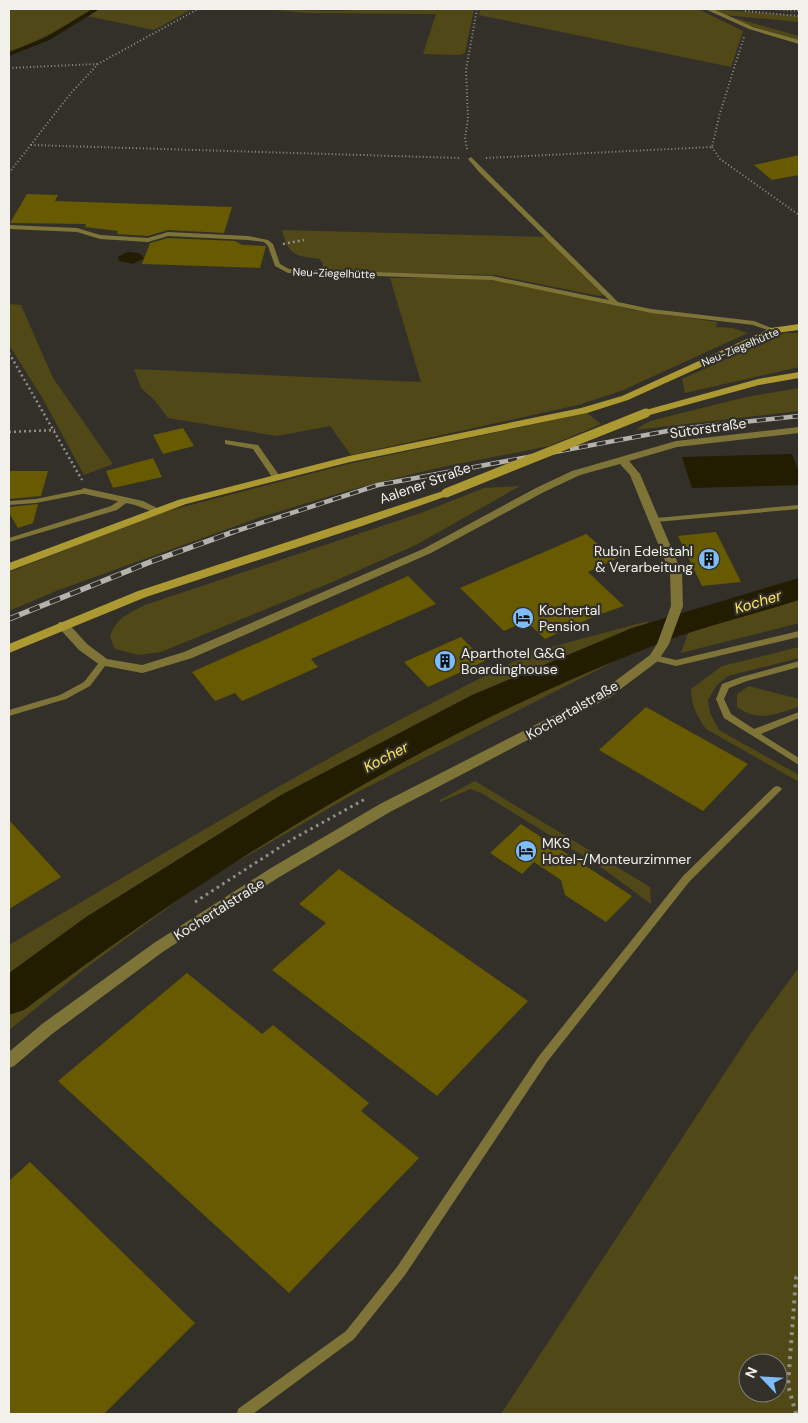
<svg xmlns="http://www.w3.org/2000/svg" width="808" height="1423" font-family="'DM Sans',sans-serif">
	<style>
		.green { fill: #514817; fill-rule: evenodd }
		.water { fill: #221c00 }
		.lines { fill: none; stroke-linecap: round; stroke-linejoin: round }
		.stream { stroke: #221c00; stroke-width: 4 }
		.river { fill: #221c00; fill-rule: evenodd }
		.building { fill: #685a00 }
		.path-far3 { stroke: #918f89; stroke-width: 2; stroke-dasharray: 1 2.5; stroke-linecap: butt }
		.path-far2 { stroke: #918f89; stroke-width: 2.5; stroke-dasharray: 2 3; stroke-linecap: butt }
		.path-far1 { stroke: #918f89; stroke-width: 3; stroke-dasharray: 2.5 4; stroke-linecap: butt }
		.path { stroke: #918f89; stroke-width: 4; stroke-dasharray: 3 5; stroke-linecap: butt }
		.lane { fill: #7f7438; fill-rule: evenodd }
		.street { fill: #7f7438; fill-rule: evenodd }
		.secondary { fill: #ac9931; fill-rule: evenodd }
		.rail-far1-casing { stroke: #b4b2ad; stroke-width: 4.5 }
		.rail-casing { stroke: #b4b2ad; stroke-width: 5.5 }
		.rail-far1 { stroke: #323029; stroke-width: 3; stroke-dasharray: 9; stroke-linecap: butt }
		.rail { stroke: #323029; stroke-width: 4; stroke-dasharray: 11; stroke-linecap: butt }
		.secondary-bridge { stroke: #ac9931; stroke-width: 9 }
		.labels { text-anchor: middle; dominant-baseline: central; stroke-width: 4.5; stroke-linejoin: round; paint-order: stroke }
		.far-street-label { font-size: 11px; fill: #f1f0eb; stroke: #323029 }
		.street-label { font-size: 14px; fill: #f1f0eb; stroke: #323029 }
		.poi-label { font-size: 14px; fill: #f1f0eb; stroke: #323029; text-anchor: start }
		.water-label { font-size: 15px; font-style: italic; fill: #fde562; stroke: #323029 }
	</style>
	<rect width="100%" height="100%" fill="#323029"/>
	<path class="green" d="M9 9H192L154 30 87 16 9 54Z
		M262 9 337 11 368 9H474L465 53 459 55 423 54 436 14 307 13Z
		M480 9H698L743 31 731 67 479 15Z
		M710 9 799 16V22L724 15 799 36V40L737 22Z
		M282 230 547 237 605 295 599 296 495 275 322 271 323 264 320 259C295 256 289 256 282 230Z
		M390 278H473L504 281 634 310 717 322 716 327 733 328 748 333 621 391 578 405 351 455 330 426 277 436 168 418 155 401 141 388 134 369 421 382Z
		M9 304 21 305 53 378 113 464 84 475 43 399 9 345Z
		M784 333H799V367L685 393 682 379Z
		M799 388V411L635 430 650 421 746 397Z
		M587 413 601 424 549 446 433 469 357 488 261 517 56 591 9 611V572L160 513 352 463Z
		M520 486 416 545 330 583 161 652 138 655 115 649 110 637C115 619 129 613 145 605L421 513 484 488Z
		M799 581V623L681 653 696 612Z
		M648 621 646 630 621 658 350 796 204 881 86 968 9 1030V945C176 846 342 745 517 660L524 651H536Z
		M799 647V658L728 676 717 685 708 700 710 713 719 730 799 775V782L706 729C697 716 691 705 691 689L722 666Z
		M749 686 799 699V707C774 714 760 723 737 707V694Z
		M475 781 650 887 651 904 598 865 483 794 471 789 440 802V800Z
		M799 967V1414H501L751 1033ZM748 1363H778V1393H748Z"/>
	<path class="water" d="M127 252 139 253 144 258 133 264 119 261 118 257Z
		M792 454 799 472V485L692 488 682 457Z"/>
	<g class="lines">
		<path class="stream" d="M9 54 47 39 96 9"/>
		<path class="river" d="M799 578V600C752 615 702 627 655 645 430 731 217 865 24 1010L9 1015V973L86 917 281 795 472 695 632 628Z"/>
	</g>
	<path class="building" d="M799 155V175L772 180 754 165Z
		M27 194 58 195 55 201 232 207 224 233 168 230 148 236 117 234 118 231 85 227 86 224 10 223Z
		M168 238 235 241 242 245 266 246 260 268 142 264 150 243Z
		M183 428 194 446 163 454 153 435Z
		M153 458 162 477 113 488 106 471Z
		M9 471H48L41 496 9 499Z
		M38 504 33 523 18 528 9 513V507Z
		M716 532 741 582 702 586 678 536Z
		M586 534 616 559 588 572 624 606 595 616 545 639 526 621 504 631 460 588Z
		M408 576 436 604 311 659 318 667 242 701 235 693 215 701 192 672Z
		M461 637 485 661 428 687 404 662Z
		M646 707 748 764 703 811 599 750Z
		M9 820 61 877 9 909Z
		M521 824 632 896 606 922 565 895 561 880 534 862 522 874 490 853Z
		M339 869 528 1001 437 1096 272 970 326 923 299 904Z
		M187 973 262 1034 273 1025 369 1103 361 1111 419 1158 289 1293 58 1081Z
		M30 1162 195 1323 104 1414H9V1181Z"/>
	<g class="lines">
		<path class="path-far3" d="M291 9H360
			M773 9 799 11
			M745 11 799 16
			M9 68 97 64
			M31 145 460 158
			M712 147 720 159 799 215
			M467 149 465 138 468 119 466 70 477 9
			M486 158 712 147 720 113 744 37
			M9 173 71 93 98 64 198 9"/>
		<path class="path-far2" d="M283 244 304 240
			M9 353 82 480
			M9 432 55 430"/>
		<path class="path-far1" d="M195 902 291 840 367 798"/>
		<path class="path" d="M796 1414 788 1385 796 1278 799 1275"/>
		<path class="lane" d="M471 157 618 302 651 309 754 321 777 330 774 332 753 325 651 313 492 280 288 273 275 266 268 246 264 242 248 240 168 236 148 242 100 239 77 232 9 229V225L77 228 100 235 148 238 168 232 248 236 268 240 273 244 280 264 289 269 492 276 609 300 480 173 468 159Z
			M225 440 258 445 281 478 280 480H274L253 449 225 444Z
			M84 489H87V493L36 503 9 505V501L36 499Z
			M123 498H126L130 500 117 510 9 542V538L111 506Z
			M799 505V509L656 522 652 520 656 518Z
			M799 631V637L676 666 651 660 650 658 654 655 676 660Z
			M104 659 108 662 90 686 66 699 9 716V710L60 695 84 682 101 660Z
			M799 661V667L747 681 729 688 724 699 731 714 754 729 799 712V718L761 734 799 758V765L724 718 716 699 722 684 741 677Z
			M777 786 780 787 782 789 689 882 547 1062 405 1275 354 1339 253 1414H237L238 1409 346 1331 397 1267 539 1056 683 876 774 787Z"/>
		<path class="street" d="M705 9H713L753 27 799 40V44L749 29Z
			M799 427V433L677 447 629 461 640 474 682 573 683 606 669 644 658 661 610 697 390 812 281 876 164 951 52 1034 14 1066 9 1068V1052L42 1024 154 943 271 868 380 804 602 691 650 655 657 644 671 606 670 573 630 475 620 464 580 475 544 492 431 553 192 658 146 672 142 673 100 665 79 650 59 628 57 625 59 622H67L87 644 107 659 142 665 184 652 423 549 536 488 572 471 676 441Z
			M84 488 143 501 161 510 156 513 135 505 80 493 79 491Z"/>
		<path class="secondary" d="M799 324V330L776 333 628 400 587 413 350 462 186 504 9 571V563L178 500 349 456 581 408 622 396 771 328Z
			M799 372V378L759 385 646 416 641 413 642 411 758 379Z
			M446 490 451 493 450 495 365 525 146 597 9 653V644L138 591Z"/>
		<g class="rail-far1-casing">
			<path id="rail-far1" d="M230 533 378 485 678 429 799 416"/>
		</g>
		<g class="rail-casing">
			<path id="rail" d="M9 619 150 562 233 532"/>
		</g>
		<use href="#rail-far1" class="rail-far1"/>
		<use href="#rail" class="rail"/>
		<path class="secondary-bridge" d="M446 493 646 413"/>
	</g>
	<defs>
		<g id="building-disc" transform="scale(1.125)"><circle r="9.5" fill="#7fbdfa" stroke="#323029"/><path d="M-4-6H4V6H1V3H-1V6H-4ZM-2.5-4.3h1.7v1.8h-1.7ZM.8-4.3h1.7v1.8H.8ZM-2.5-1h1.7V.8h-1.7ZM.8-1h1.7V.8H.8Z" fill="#111"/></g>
		<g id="hotel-disc" transform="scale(1.125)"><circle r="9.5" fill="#7fbdfa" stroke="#323029"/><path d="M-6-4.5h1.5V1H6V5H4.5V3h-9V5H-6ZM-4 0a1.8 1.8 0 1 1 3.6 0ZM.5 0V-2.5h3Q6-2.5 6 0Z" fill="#111"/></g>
	</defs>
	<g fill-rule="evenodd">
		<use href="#building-disc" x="709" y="559"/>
		<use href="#hotel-disc" x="523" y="618"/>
		<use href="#building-disc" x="445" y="661"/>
		<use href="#hotel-disc" x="526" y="851"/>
	</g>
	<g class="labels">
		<g class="far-street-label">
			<text transform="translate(334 273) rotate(2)">Neu-Ziegelhütte</text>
			<text transform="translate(740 347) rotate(-23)">Neu-Ziegelhütte</text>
		</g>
		<g class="street-label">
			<text transform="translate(708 428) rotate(-8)">Sutorstraße</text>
			<text transform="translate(425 483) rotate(-20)">Aalener Straße</text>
			<text transform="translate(572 710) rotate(-30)">Kochertalstraße</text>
			<text transform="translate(219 909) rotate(-32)">Kochertalstraße</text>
		</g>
		<g class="poi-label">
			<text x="693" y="551" text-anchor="end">Rubin Edelstahl<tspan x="693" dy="16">&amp; Verarbeitung</tspan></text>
			<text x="539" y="610">Kochertal<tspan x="539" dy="16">Pension</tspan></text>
			<text x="461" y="653">Aparthotel G&amp;G<tspan x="461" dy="16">Boardinghouse</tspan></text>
			<text x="542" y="843">MKS<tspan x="542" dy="16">Hotel-/Monteurzimmer</tspan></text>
		</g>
		<g class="water-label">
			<text transform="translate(758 602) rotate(-17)">Kocher</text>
			<text transform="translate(386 757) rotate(-28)">Kocher</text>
		</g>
	</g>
	<rect width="808" height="1423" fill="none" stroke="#f1f0eb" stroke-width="20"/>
	<g transform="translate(763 1378) rotate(295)"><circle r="24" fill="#323029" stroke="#7e7d77"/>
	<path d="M0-4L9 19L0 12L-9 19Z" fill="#7fbdfa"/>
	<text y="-8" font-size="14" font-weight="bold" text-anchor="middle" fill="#f1f0eb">N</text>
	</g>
</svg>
